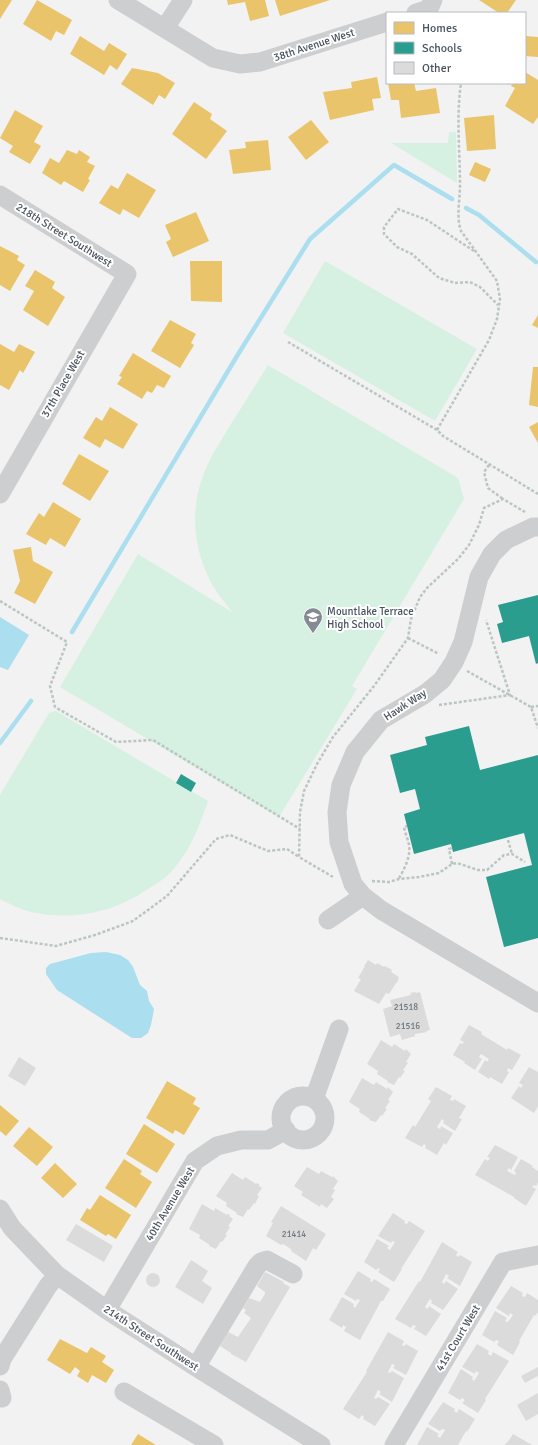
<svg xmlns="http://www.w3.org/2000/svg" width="538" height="1445" font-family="Signika,sans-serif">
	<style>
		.green { fill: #d6f1e2 }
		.water { fill: #abdeee }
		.homes { fill: #e9c46a }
		.schools { fill: #2a9d8f }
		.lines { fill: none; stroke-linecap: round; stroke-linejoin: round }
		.stream { stroke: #abdeee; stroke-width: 4.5 }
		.building { fill: #dbdbdc }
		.path { stroke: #bac6c2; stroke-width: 2.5; stroke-dasharray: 3 2; stroke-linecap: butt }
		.minor { stroke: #ccced0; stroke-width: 19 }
		.labels { text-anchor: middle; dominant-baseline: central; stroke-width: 4; stroke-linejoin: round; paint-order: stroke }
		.number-label { font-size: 9px; fill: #6e767f }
		.street-label { font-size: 11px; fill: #48535f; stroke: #fff }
		.poi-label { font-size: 11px; fill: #48535f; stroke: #fff; text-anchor: start }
	</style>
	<rect width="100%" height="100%" fill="#f2f2f2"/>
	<path class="green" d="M449 132H456L457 183 391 143H448Z
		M325 261 477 349 435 421 283 333Z
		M268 365 458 478 464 499 352 686 357 689 279 817 60 687 138 554 232 612C223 600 213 589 207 574 193 544 191 507 203 476 209 458 220 443 229 427 242 407 255 386 268 365Z
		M56 711 208 801C199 827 191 849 172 871 166 878 156 884 148 889 113 913 72 921 31 912 21 910 10 904 0 899V795L49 713Z"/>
	<path class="water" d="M0 617 29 635 8 670 0 667Z
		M106 952 120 955 128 960 133 967 140 985 147 991 149 1001 154 1009 151 1025 148 1033 141 1038H132L57 990 46 974V968L50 964 91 953Z"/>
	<path class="homes" d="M0 0H12L0 19Z
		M37 0 72 20 64 35 56 31 51 41 23 24Z
		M227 0H265L269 16 250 21 245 2 228 5Z
		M275 0H330L280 16Z
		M479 0H516L507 13H499Z
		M80 36 104 51 109 43 127 54 117 70 110 65 104 75 70 54Z
		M526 36 538 37V57L525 56Z
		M132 68 158 73 175 83 165 99 159 95 153 105 121 84Z
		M525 72 538 80V117L533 124 505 106 515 88 511 86 513 83H525Z
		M377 77 381 98 372 99 374 110 330 120 323 92 352 88 351 82Z
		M388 83H414L416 91 436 88 440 113 401 118 399 100H391Z
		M194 102 212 114 210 119 227 131 206 159 172 134Z
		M15 110 43 126 34 142 41 146 30 164 9 152 13 146 0 138Z
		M494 115 496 149 467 151 464 118Z
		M311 120 329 142 306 160 288 137Z
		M268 140 271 170 233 174 229 150 246 148 245 142Z
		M67 150 77 154 79 150 90 157 87 162 95 166 88 179 90 180 83 192 64 181 61 185 42 173 50 158 59 163Z
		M475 162 491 169 485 182 469 175Z
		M127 173 156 190 139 218 123 209 120 215 99 203 111 185 118 189Z
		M196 212 209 241 173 257 166 242 171 239 165 225Z
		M0 246 19 256 17 260 25 265 10 291 0 285Z
		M190 261H222V302L191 301Z
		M35 270 55 282 52 288 65 297 48 326 23 310 34 291 25 286Z
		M538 315V328L532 325Z
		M170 320 196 334 191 343 194 345 180 368 151 351Z
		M0 344 14 352 19 344 35 352 23 373 20 370 9 390 0 385Z
		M133 353 171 376 164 388 157 385 152 393 147 391 142 399 117 384 122 377 119 376Z
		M533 367H538V407L529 405Z
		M110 407 138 424 123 449 105 439 100 448 83 438 96 417 102 421Z
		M538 422V443L529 427Z
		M79 454 109 471 90 501 62 484Z
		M53 502 81 519 65 547 50 538 46 545 26 534 39 513 44 517Z
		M31 547 33 561 53 572 35 604 14 593 20 581 13 550Z
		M167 1081 196 1098 193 1104 200 1108 184 1135 175 1130 173 1134 146 1118Z
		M0 1105 19 1121 6 1136 0 1131Z
		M144 1124 175 1144 157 1173 126 1154Z
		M29 1127 53 1147 37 1166 13 1146Z
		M124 1159 142 1171 140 1174 152 1182 136 1208 105 1188Z
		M55 1163 77 1184 63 1198 41 1178Z
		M100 1195 131 1215 116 1239 108 1234 106 1236 80 1220 87 1208 90 1210Z
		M60 1339 87 1353 91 1347 106 1356 102 1362 114 1370 106 1383 92 1375 88 1383 77 1376 80 1371 75 1367 70 1374 47 1360Z
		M138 1434 156 1445H131Z"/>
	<path class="schools" d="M538 595V663L536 664 529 636 502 643 497 624 503 622 498 605Z
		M469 726 480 770 538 755V938L504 947 486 877 532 865 524 833 453 852 451 844 414 854 404 814 420 809 415 789 400 793 390 755 427 745 425 737Z
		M181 774 196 783 191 792 176 783Z"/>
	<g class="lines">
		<path class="stream" d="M466 208 479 215 536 262
			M72 632 237 356 310 239 394 165 452 199
			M0 743 31 701"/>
	</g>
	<path class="building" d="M368 960 376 965 377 963 384 967 385 966 392 970 391 972 399 977 397 983H396L389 994 386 993 379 1004 354 991 361 979 358 978 365 966H364Z
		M415 992 416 993 420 992 430 1030 426 1031 427 1032 415 1034V1036L402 1040 400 1034 390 1037 383 1009 392 1006 390 1000 411 995 410 993Z
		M469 1025 482 1032 481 1034 507 1050 508 1048 521 1055 512 1070 508 1068 507 1071 509 1072 502 1084 490 1077 489 1079 478 1072 485 1060 487 1062 489 1059 481 1054 479 1057 482 1059 475 1070 464 1063 465 1062 453 1055 460 1043 462 1044 464 1042 460 1040Z
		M381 1040 392 1047 394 1044 405 1051 406 1049 411 1054 406 1062 408 1063 403 1070 405 1071 400 1078 399 1077 394 1085 387 1082 388 1081 377 1074 378 1071 367 1064Z
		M19 1057 36 1068 25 1086 8 1076Z
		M529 1067 538 1072V1106L534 1113 511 1098 519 1086 521 1088 523 1085 519 1083Z
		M362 1078 374 1085 376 1082 387 1089 388 1087 393 1092 388 1100 390 1101 385 1108 387 1109 382 1116 381 1115 376 1122 369 1120 370 1119 359 1112 360 1109 349 1102Z
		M436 1087 452 1096 450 1100 453 1101 454 1099 466 1106 459 1118 462 1119 455 1131 443 1123 444 1121 442 1119 437 1127 440 1129 441 1126 453 1133 446 1145 444 1143 437 1155 425 1148 426 1146 424 1144 422 1147 405 1138 413 1125 415 1127 431 1101 428 1099Z
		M495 1145 518 1157 511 1170 509 1168 507 1171 515 1175 516 1173 514 1171 521 1159 533 1166 532 1167 538 1171V1183L536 1186 534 1185 532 1187 536 1189 526 1206 514 1198V1197L475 1175 485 1159 488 1161 490 1158 487 1157Z
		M307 1167 319 1174 321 1171 332 1177 333 1176 338 1181 333 1189 335 1190 331 1197 334 1199 327 1208 321 1204 320 1207 301 1195 303 1192 294 1186Z
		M232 1173 243 1180 245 1177 256 1184 257 1183 259 1184V1186L262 1188 257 1195 259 1196 255 1204 254 1203 249 1210 248 1209 243 1217 236 1214 237 1213 226 1206 227 1203 216 1196Z
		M202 1204 214 1211 215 1208 227 1215 228 1214 230 1215 229 1216 233 1219 228 1226 230 1227 225 1235H227L222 1242 221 1241 216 1249 209 1246 210 1245 199 1238 200 1235 189 1229Z
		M281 1206 326 1234 316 1250 313 1248 306 1261 291 1251 292 1250 285 1245 282 1244 281 1245 266 1236 273 1223 271 1222Z
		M393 1213 405 1221 404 1223 407 1224 409 1221 425 1231 401 1269H402L394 1282 378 1272 380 1269 378 1268 376 1270 364 1262 377 1239 389 1246 387 1248 390 1250 395 1242 392 1241 391 1243 378 1236Z
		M76 1224 113 1246 104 1262 66 1240Z
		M442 1242 458 1252 456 1255 458 1257 460 1255 472 1262 460 1286 447 1278 449 1276 446 1274 442 1282 444 1284 446 1281 458 1289 443 1310 431 1303 432 1301 430 1299 425 1307 428 1309 429 1306 441 1314 426 1336 414 1329 416 1326 413 1325 411 1328 395 1319 419 1281 420 1282Z
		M191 1260 208 1271 202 1281 212 1288 203 1304 175 1287Z
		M358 1271 371 1279 370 1281 372 1282 374 1279 390 1289 383 1301H381L360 1340 344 1331 346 1327 343 1325 342 1328 329 1320 342 1297 354 1304 353 1306 355 1308 360 1300 357 1299 356 1301 344 1294Z
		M265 1272 284 1282 283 1283 290 1287 246 1362 231 1354V1353L220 1346 228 1332 238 1337 251 1318 244 1313 246 1310 243 1308 249 1298 260 1302 265 1294V1292L257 1286Z
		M146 1280a7 7 0 1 1 14 0a7 7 0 1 1-14 0Z
		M511 1286 523 1293 522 1296 525 1297 527 1293 538 1300V1312L535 1316 534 1315 519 1341 520 1342 513 1355 497 1345 499 1341 496 1340 494 1342 482 1335 495 1311 507 1318 505 1321 508 1322 513 1315 510 1313 509 1316 496 1308Z
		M388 1332 404 1341 402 1345 404 1346 406 1344 418 1351 406 1375 393 1368 395 1365 392 1364 388 1372 390 1373 392 1371 404 1378 392 1402 379 1394 381 1392 378 1390 374 1398 376 1399 378 1397 390 1404 375 1426 363 1419 364 1417 362 1415 359 1419 343 1409 367 1372 366 1371Z
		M477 1344 489 1351 488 1354 491 1356 493 1352 509 1361 485 1399 486 1400 478 1413 462 1403 465 1400 462 1398 460 1400 448 1393 461 1369 473 1377 472 1379 474 1381 479 1373 476 1371 475 1374 462 1367Z
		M538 1367V1376L525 1383 521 1376Z
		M538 1393V1414L526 1421 517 1405Z
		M443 1402 455 1409 454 1411 457 1413 459 1409 475 1419 467 1432 466 1431 458 1445H417L427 1427 439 1434 437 1436 440 1438 445 1430 442 1429 440 1431 428 1424Z
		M513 1434 532 1445H505L506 1443H507Z"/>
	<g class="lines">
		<path class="path" d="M474 251 427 220 398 209 384 227V234L397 247 412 254 439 278 455 283 470 282 480 287 498 305
			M288 342 437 430 443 436 538 494
			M437 430 489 340 497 319 500 299 497 281 461 231C456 217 460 200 460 185 460 151 456 117 461 83
			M489 465 484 472 488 488 503 499
			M0 601 67 642 50 686 55 707 116 742 153 740 300 829
			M408 638 439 654
			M467 671 531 707 538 728
			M439 705 510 695 486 620
			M531 707 538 706
			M508 840 512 854
			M452 864 449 849 452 848
			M333 877 299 857 300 812 304 791 317 764 333 737 374 686 408 638 411 619 420 597 427 588 458 559 469 545 479 525 484 508 503 499 525 512
			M399 878C404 870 411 856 409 845 408 839 405 833 404 827L407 826
			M372 881 389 882 399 879 419 877 439 873 452 864 457 863 478 870H487L504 855 512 854 525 862
			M0 938 56 946 95 935 133 921 167 896 216 839 230 835 268 851 287 849 299 857"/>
		<path class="minor" d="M118 0 213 58 240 64 260 62 387 22
			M416 13 429 9 433 0
			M165 28 183 0
			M0 195 127 274 0 494
			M538 527H533L506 540 492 554 479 577 463 642 454 662 442 680 425 694 381 720 355 752 341 785 337 812 339 842 353 884 363 896 381 910 538 1003
			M328 920 363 896
			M281 1118a22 22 0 1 1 44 0a22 22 0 1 1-44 0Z
			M314 1099 339 1029
			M0 1209 12 1228 57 1275 107 1310 196 1367 321 1445
			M107 1310 195 1161 217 1146 241 1140H268L286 1130
			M0 1366 2 1359 48 1286 57 1275
			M196 1367 257 1266 261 1262 267 1260 293 1274
			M0 1390 2 1398
			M124 1392 214 1445
			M394 1445 503 1262 538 1255"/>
	</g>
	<defs>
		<g id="school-pin" transform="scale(1)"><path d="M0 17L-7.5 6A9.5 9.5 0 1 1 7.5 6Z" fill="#848b92" stroke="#fff"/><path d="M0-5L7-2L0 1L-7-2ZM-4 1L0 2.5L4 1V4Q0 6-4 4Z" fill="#fff"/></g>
	</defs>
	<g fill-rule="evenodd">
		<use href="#school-pin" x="313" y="617"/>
	</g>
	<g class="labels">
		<g class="number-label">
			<text x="406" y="1007">21518</text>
			<text x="408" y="1026">21516</text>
			<text x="294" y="1234">21414</text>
		</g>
		<g class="street-label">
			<text transform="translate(314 45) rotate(-18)">38th Avenue West</text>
			<text transform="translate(64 235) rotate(32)">218th Street Southwest</text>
			<text transform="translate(63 384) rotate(-60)">37th Place West</text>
			<text transform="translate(405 705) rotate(-33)">Hawk Way</text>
			<text transform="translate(170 1204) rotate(-59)">40th Avenue West</text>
			<text transform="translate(151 1338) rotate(33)">214th Street Southwest</text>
			<text transform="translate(458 1338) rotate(-59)">41st Court West</text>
		</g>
		<g class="poi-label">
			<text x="327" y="611">Mountlake Terrace<tspan x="327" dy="13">High School</tspan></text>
		</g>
	</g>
	<rect x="386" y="12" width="140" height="72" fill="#ffffff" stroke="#b6babf"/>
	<rect x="394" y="22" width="20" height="12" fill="#e9c46a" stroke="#b6babf"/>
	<text x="422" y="32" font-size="12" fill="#48535f">Homes</text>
	<rect x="394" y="42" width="20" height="12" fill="#2a9d8f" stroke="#b6babf"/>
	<text x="422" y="52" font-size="12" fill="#48535f">Schools</text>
	<rect x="394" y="62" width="20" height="12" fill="#dbdbdc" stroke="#b6babf"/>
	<text x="422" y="72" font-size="12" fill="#48535f">Other</text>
</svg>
